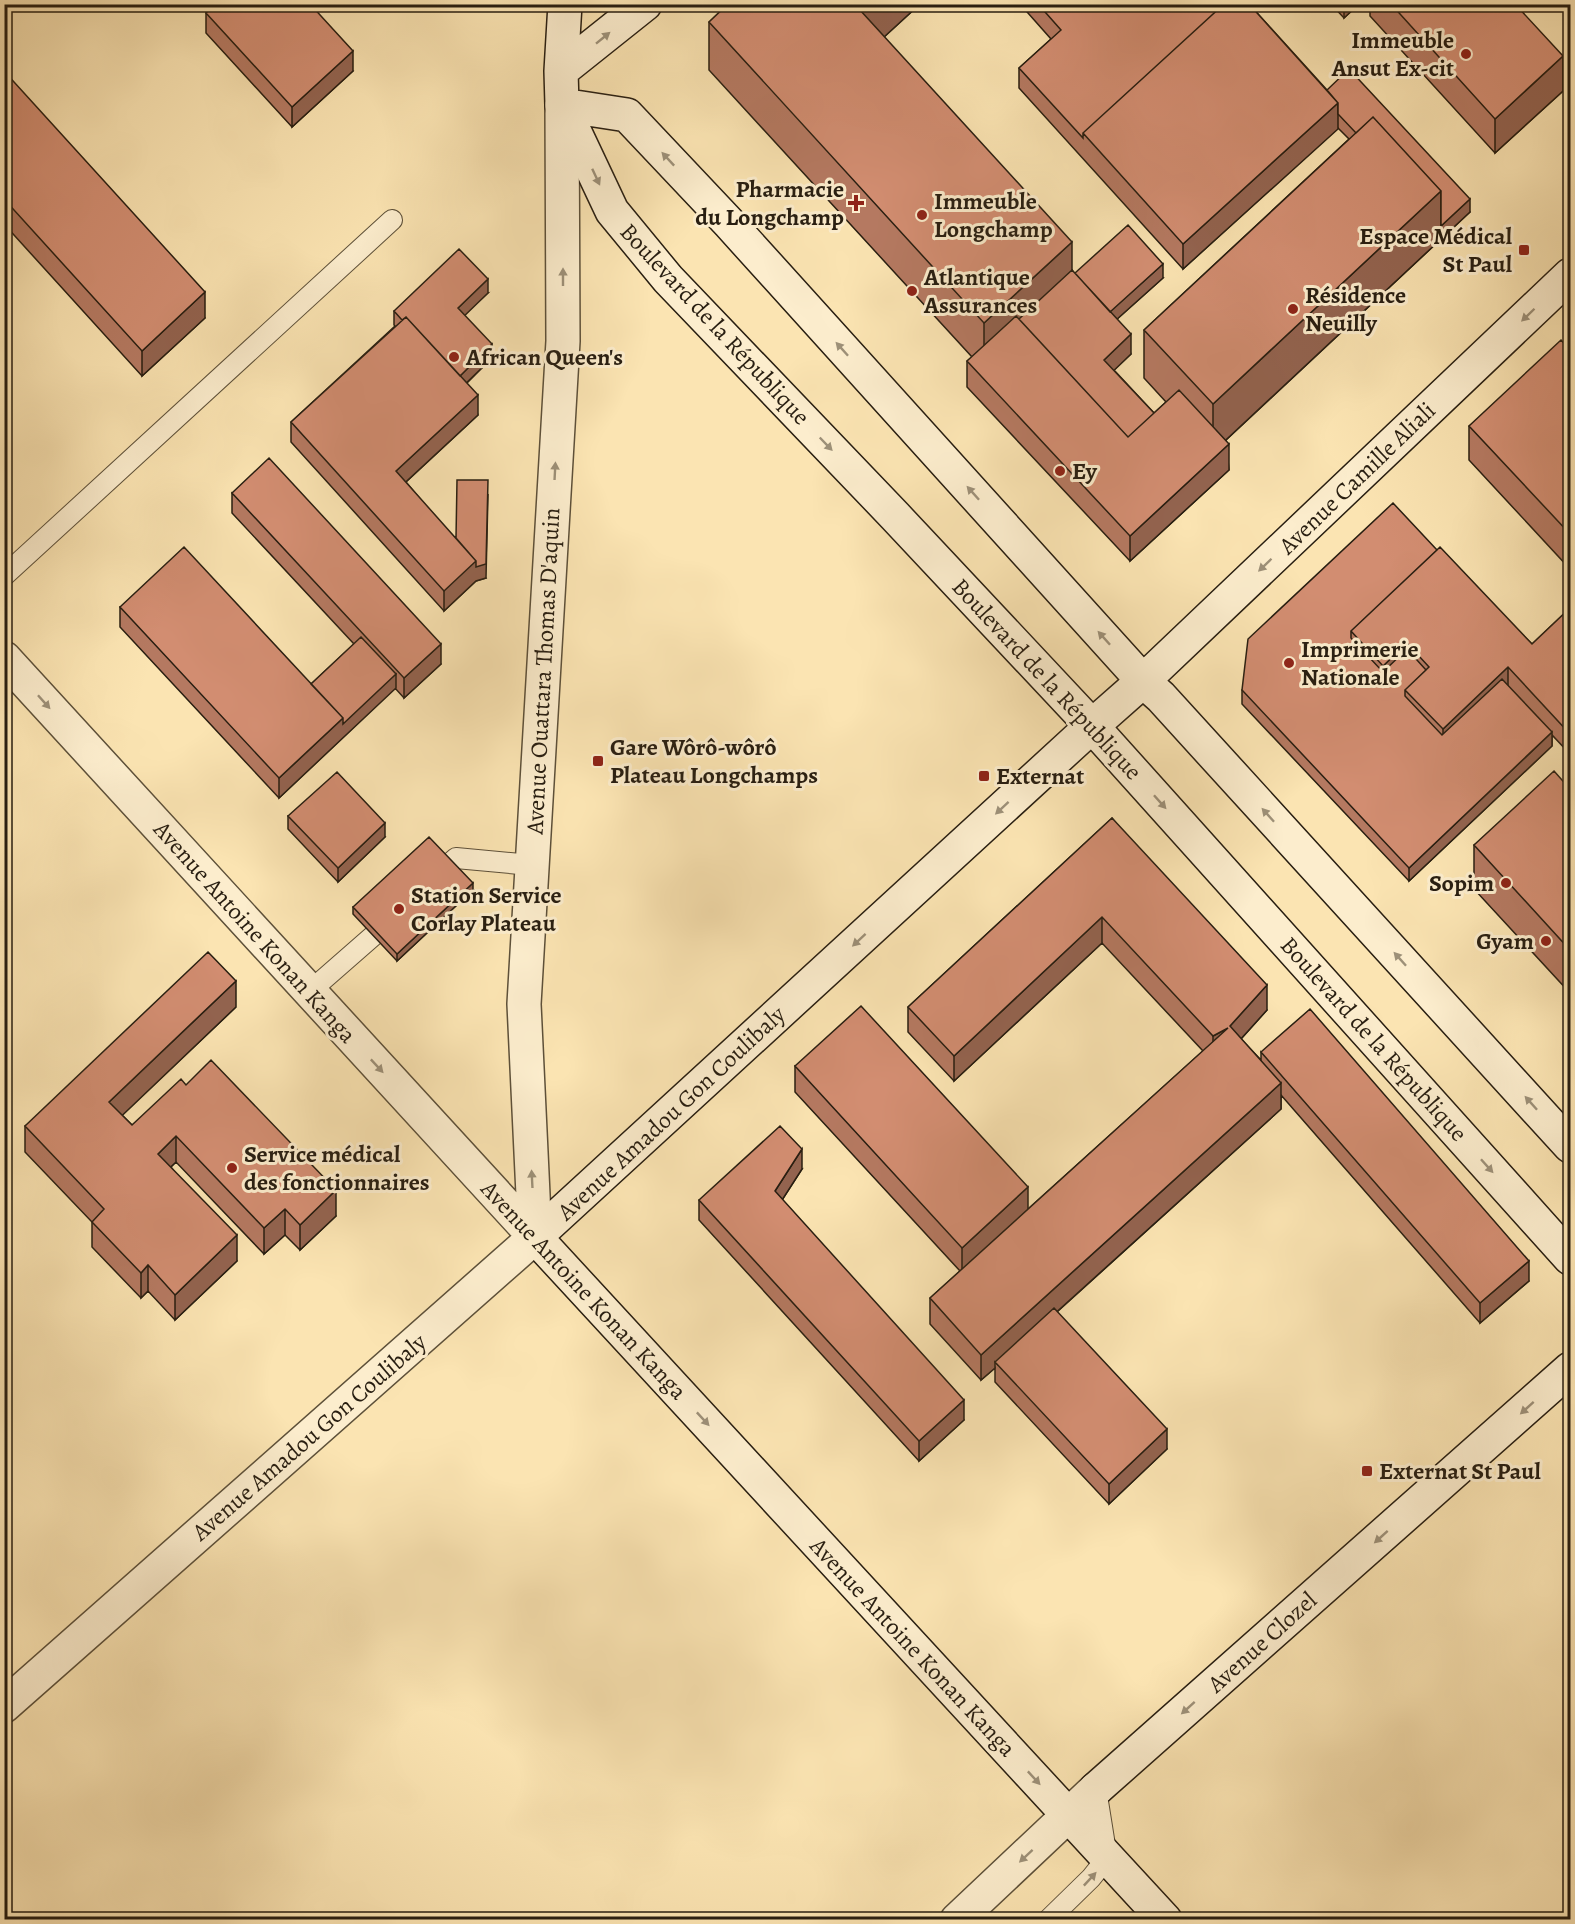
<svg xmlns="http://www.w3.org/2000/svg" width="1575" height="1924" font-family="Alegreya,serif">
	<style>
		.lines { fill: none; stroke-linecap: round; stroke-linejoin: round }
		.lane-casing { stroke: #5d5039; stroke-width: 22 }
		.street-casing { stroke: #5d5039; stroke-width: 36 }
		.secondary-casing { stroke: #281e11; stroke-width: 36 }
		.lane { stroke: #fcedcd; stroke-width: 20 }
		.street { stroke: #fcedcd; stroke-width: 33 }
		.secondary { stroke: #fcedcd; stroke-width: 33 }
		.wall { fill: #b57961; stroke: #281e11; stroke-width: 1.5 }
		.shaded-wall { fill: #93634f; stroke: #281e11; stroke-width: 1.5 }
		.building { fill: #d28d71; stroke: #281e11; stroke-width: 1.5 }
		.oneway { fill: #9d9078 }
		.poi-dot { fill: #8f2418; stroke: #fcedcd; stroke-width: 2 }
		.labels { text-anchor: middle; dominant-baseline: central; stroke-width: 6; stroke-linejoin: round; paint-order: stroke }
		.poi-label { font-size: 24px; font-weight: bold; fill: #281e11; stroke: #fcedcd; text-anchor: start }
		.street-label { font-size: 24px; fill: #281e11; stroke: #fcedcd }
	</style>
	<rect width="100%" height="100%" fill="#fbe4b2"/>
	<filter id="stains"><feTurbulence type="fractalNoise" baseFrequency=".00333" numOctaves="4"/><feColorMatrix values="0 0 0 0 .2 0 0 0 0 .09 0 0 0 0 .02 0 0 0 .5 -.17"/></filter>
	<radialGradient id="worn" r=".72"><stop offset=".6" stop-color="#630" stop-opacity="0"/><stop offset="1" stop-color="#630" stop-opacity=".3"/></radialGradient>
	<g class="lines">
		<g class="lane-casing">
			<path id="lane" d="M4 576 392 220
				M448 865 456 858 531 865
				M309 992 373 936
				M1048 1920 1091 1878 1107 1858 1096 1789"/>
		</g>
		<g class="street-casing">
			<path id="street" d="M4 658 535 1237
				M535 1237 524 1004 563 341 562 105
				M4 1706 535 1237
				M957 1920 1096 1789"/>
		</g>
		<g class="secondary-casing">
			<path id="secondary" d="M565 4 561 71 562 105 612 211 668 279 895 516 1092 726 1570 1258
				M561 71 645 4
				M562 105 627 115 729 223 1143 681 1161 697 1570 1146
				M1096 1789 1570 1369
				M1165 1920 535 1237 1092 726 1143 681 1570 275"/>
		</g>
		<use href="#lane" class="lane"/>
		<use href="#street" class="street"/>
		<use href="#secondary" class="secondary"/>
	</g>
	<path class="wall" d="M728 4H920L884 37 1072 270 1075 274 1163 278 1117 319 1131 354 1114 370 1154 413 1166 402 1144 378V330L1349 139 1338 128 1183 269 1019 88V68L1051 39 1020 4H1249L1327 90 1470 212 1226 440 1229 470 1130 561 967 387V361L972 357 709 70V22Z
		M1331 4H1359L1344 18Z
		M1370 4H1515L1563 91 1495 153 1370 16Z
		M206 13 353 71 292 127 206 33Z
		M4 71 205 318 142 376 4 224Z
		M488 293 464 315 492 358 467 383 478 415 406 482 486 578 476 581 444 611 291 442V422L395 326 394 325V311Z
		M1570 350V569L1469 460V426Z
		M232 493 441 664 404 698 395 688 279 798 120 627V607L311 684 354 644 232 513Z
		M1437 550 1532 644 1570 608V754L1552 735V746L1409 881 1242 704V690Z
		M1570 789V993L1474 889V845Z
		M288 816 385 837 338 882 288 829Z
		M1112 818 1267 1010 1241 1039 1261 1060V1052L1529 1281 1480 1323 1281 1095V1109L1057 1312 1167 1449 1109 1504 995 1382V1368L981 1380 930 1324V1298L960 1271 795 1092V1066L1028 1209 1203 1051 1102 943 954 1081 908 1032V1007Z
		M473 890 397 961 353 914V907Z
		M236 1007 122 1115 132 1125 186 1085 336 1216 300 1250 285 1235 264 1254 176 1162 171 1167 237 1261 175 1320 148 1291 141 1298 92 1247V1222L25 1152V1126Z
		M802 1169 782 1200 964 1420 919 1461 699 1220V1200Z"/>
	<path class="shaded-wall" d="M866 4H920L860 59V10Z
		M1344 4H1359L1344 18Z
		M353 51V71L292 127V107Z
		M1563 56V91L1495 153V119Z
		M1338 103V129L1183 269V244Z
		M1441 191V239L1213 452V404Z
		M1470 199V212L1441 239V226Z
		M1072 242V290L984 371V323Z
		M1163 264V278L1106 329V315Z
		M488 279V293L458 322V308Z
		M205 292V318L142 376V351Z
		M1131 334V354L1104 380V360Z
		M492 344V358L457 392V379Z
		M478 395V415L396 491V471Z
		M1229 444V470L1130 561V536Z
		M488 494 486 578 476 581 444 611V591Z
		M1407 643V663L1383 686V666Z
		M441 644V664L404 698V678Z
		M1508 667V687L1443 749V729Z
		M396 674V688L279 798V778L343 718Z
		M1552 732V746L1409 881V868Z
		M385 823V837L338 882V868Z
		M473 883V890L397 961V954Z
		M1102 917V943L954 1081V1056Z
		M236 981V1007L109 1128V1102Z
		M1267 985V1010L1230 1051V1026Z
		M1228 1028 1213 1061V1036Z
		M1281 1083V1109L998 1365 995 1362V1368L981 1380V1355Z
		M176 1136V1162L158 1179V1154Z
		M802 1149V1169L775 1211V1191Z
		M1028 1187V1213L962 1273V1248Z
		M336 1190V1216L300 1250V1225Z
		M285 1209V1235L264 1254V1228Z
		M237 1235V1261L175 1320V1295Z
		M1529 1261V1281L1480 1323V1303Z
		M148 1265V1291L141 1298V1273Z
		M964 1400V1420L919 1461V1441Z
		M1167 1429V1449L1109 1504V1484Z"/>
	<path class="building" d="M215 4H310L353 51 292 107 206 13Z
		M728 4H866L860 10 1072 242 984 323 709 22Z
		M1038 4H1224L1083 133V138L1019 68 1061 30Z
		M1224 4H1249L1338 103 1183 244 1083 133Z
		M1391 4H1515L1563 56 1495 119Z
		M1349 69 1470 199 1441 226V191L1373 117 1356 133 1338 114V103L1327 90Z
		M4 71 205 292 142 351 4 199Z
		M1373 117 1441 191 1213 404 1144 330Z
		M1128 225 1163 264 1110 312 1075 273Z
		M459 249 488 279 458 308 492 344 460 376 406 317 402 320 394 311Z
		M1072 270 1131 334 1104 360 1154 413 1128 437 1019 319Z
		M1016 316 1128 437 1179 390 1229 444 1130 536 967 361Z
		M406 317 478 395 396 471 476 561 444 591 291 422Z
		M1561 340 1570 350V534L1469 426Z
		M269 458 441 644 404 678 232 493Z
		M457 480H488L486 564 476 567V561L456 538Z
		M1393 503 1437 550 1351 631V638L1383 672 1407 649 1426 670 1405 690V696L1442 735 1502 679 1552 732 1409 868 1242 690 1248 639Z
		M184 547 343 718 279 778 120 607Z
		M1440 547 1532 644 1570 608V734L1508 667 1443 729 1405 690 1429 667 1407 643 1383 666 1351 631Z
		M361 637 396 674 343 724V718L311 684Z
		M1554 771 1570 789V950L1474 845Z
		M337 772 385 823 338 868 288 816Z
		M1112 818 1267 985 1230 1026 1281 1083 981 1355 930 1298 1228 1028 1213 1036 1102 917 954 1056 908 1007Z
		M429 837 473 883 397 954 353 907Z
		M208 952 236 981 109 1102 132 1125 181 1079 186 1085 211 1060 336 1190 300 1225 285 1209 264 1228 176 1136 158 1154 237 1235 175 1295 148 1265 141 1273 92 1222 104 1209 25 1126Z
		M861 1006 1028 1187 962 1248 795 1066Z
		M1310 1009 1529 1261 1480 1303 1261 1052Z
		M780 1126 802 1149 775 1191 964 1400 919 1441 699 1200Z
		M1054 1308 1167 1429 1109 1484 995 1362Z"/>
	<defs><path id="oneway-solid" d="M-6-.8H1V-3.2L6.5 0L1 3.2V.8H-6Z" transform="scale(1.5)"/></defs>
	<g class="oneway">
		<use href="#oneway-solid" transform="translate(603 38) rotate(-39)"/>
		<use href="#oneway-solid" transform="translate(668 159) rotate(-133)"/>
		<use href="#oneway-solid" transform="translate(596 177) rotate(65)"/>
		<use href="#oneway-solid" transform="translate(563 277) rotate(-90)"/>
		<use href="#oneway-solid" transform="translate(1528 315) rotate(136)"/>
		<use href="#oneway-solid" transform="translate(842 349) rotate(-132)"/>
		<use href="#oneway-solid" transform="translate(826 444) rotate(46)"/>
		<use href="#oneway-solid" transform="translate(555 471) rotate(-87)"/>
		<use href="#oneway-solid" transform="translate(973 493) rotate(-132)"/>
		<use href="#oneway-solid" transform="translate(1265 565) rotate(136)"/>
		<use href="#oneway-solid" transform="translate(1104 638) rotate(-132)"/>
		<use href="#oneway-solid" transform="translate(44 702) rotate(48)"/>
		<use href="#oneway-solid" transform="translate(1160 802) rotate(48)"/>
		<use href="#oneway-solid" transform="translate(1002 808) rotate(137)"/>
		<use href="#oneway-solid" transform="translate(1268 815) rotate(-132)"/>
		<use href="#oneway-solid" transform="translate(859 940) rotate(137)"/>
		<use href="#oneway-solid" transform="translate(1400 959) rotate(-132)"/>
		<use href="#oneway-solid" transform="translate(377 1066) rotate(47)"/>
		<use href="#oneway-solid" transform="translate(1531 1103) rotate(-132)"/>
		<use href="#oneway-solid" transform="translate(1487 1166) rotate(48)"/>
		<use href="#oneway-solid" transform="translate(532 1179) rotate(-93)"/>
		<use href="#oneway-solid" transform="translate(1527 1408) rotate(138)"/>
		<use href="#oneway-solid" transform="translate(703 1419) rotate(47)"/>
		<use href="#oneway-solid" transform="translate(1381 1537) rotate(138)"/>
		<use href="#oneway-solid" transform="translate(1188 1708) rotate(138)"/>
		<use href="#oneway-solid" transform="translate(1034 1778) rotate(47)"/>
		<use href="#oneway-solid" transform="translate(1026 1856) rotate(137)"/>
		<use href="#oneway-solid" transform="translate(1090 1879) rotate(-47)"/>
	</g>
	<g class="poi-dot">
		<circle cx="1466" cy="54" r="6"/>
		<path d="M853 194h6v6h6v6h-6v6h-6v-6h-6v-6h6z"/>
		<circle cx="922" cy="215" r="6"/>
		<rect x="1518" y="244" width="12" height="12" rx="3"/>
		<circle cx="912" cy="291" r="6"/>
		<circle cx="1293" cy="309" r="6"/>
		<circle cx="454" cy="357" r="6"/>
		<circle cx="1060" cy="471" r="6"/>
		<circle cx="1289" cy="663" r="6"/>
		<rect x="592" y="755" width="12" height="12" rx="3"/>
		<rect x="978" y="770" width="12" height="12" rx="3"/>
		<circle cx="1506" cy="883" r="6"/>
		<circle cx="399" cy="909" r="6"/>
		<circle cx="1546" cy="941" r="6"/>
		<circle cx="232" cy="1168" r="6"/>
		<rect x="1361" y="1465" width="12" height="12" rx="3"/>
	</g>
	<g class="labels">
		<g class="poi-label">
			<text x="1454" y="40" text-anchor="end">Immeuble<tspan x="1454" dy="28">Ansut Ex-cit</tspan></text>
			<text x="844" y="189" text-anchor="end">Pharmacie<tspan x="844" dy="28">du Longchamp</tspan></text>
			<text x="934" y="201">Immeuble<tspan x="934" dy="28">Longchamp</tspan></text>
			<text x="1512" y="236" text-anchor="end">Espace Médical<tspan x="1512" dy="28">St Paul</tspan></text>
			<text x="924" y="277">Atlantique<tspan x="924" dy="28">Assurances</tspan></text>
			<text x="1305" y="295">Résidence<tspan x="1305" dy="28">Neuilly</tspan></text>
			<text x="466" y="357">African Queen's</text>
			<text x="1072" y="471">Ey</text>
			<text x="1301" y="649">Imprimerie<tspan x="1301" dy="28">Nationale</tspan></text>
			<text x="610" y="747">Gare Wôrô-wôrô<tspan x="610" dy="28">Plateau Longchamps</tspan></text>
			<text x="996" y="776">Externat</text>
			<text x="1494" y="883" text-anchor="end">Sopim</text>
			<text x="411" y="895">Station Service<tspan x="411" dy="28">Corlay Plateau</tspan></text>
			<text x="1534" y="941" text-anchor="end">Gyam</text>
			<text x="244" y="1154">Service médical<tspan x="244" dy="28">des fonctionnaires</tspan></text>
			<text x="1379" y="1471">Externat St Paul</text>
		</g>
		<g class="street-label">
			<text transform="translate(715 324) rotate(47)">Boulevard de la République</text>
			<text transform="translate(1357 478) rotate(-44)">Avenue Camille Aliali</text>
			<text transform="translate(543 671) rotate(-87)">Avenue Ouattara Thomas D'aquin</text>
			<text transform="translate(1047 679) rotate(47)">Boulevard de la République</text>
			<text transform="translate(255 932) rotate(48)">Avenue Antoine Konan Kanga</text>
			<text transform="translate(1374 1039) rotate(48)">Boulevard de la République</text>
			<text transform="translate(671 1113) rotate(-43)">Avenue Amadou Gon Coulibaly</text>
			<text transform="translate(584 1290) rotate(47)">Avenue Antoine Konan Kanga</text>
			<text transform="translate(309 1437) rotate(-41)">Avenue Amadou Gon Coulibaly</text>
			<text transform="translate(1262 1642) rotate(-42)">Avenue Clozel</text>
			<text transform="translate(913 1647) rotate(47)">Avenue Antoine Konan Kanga</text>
		</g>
	</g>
	<rect width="1575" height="1924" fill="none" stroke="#fbe4b2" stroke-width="24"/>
	<rect x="6" y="6" width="1563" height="1912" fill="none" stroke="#281e11" stroke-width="3"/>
	<rect x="12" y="12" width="1551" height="1900" fill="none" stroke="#281e11" stroke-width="1.5"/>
	<rect width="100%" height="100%" filter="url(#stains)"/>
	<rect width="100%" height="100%" fill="url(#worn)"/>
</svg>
